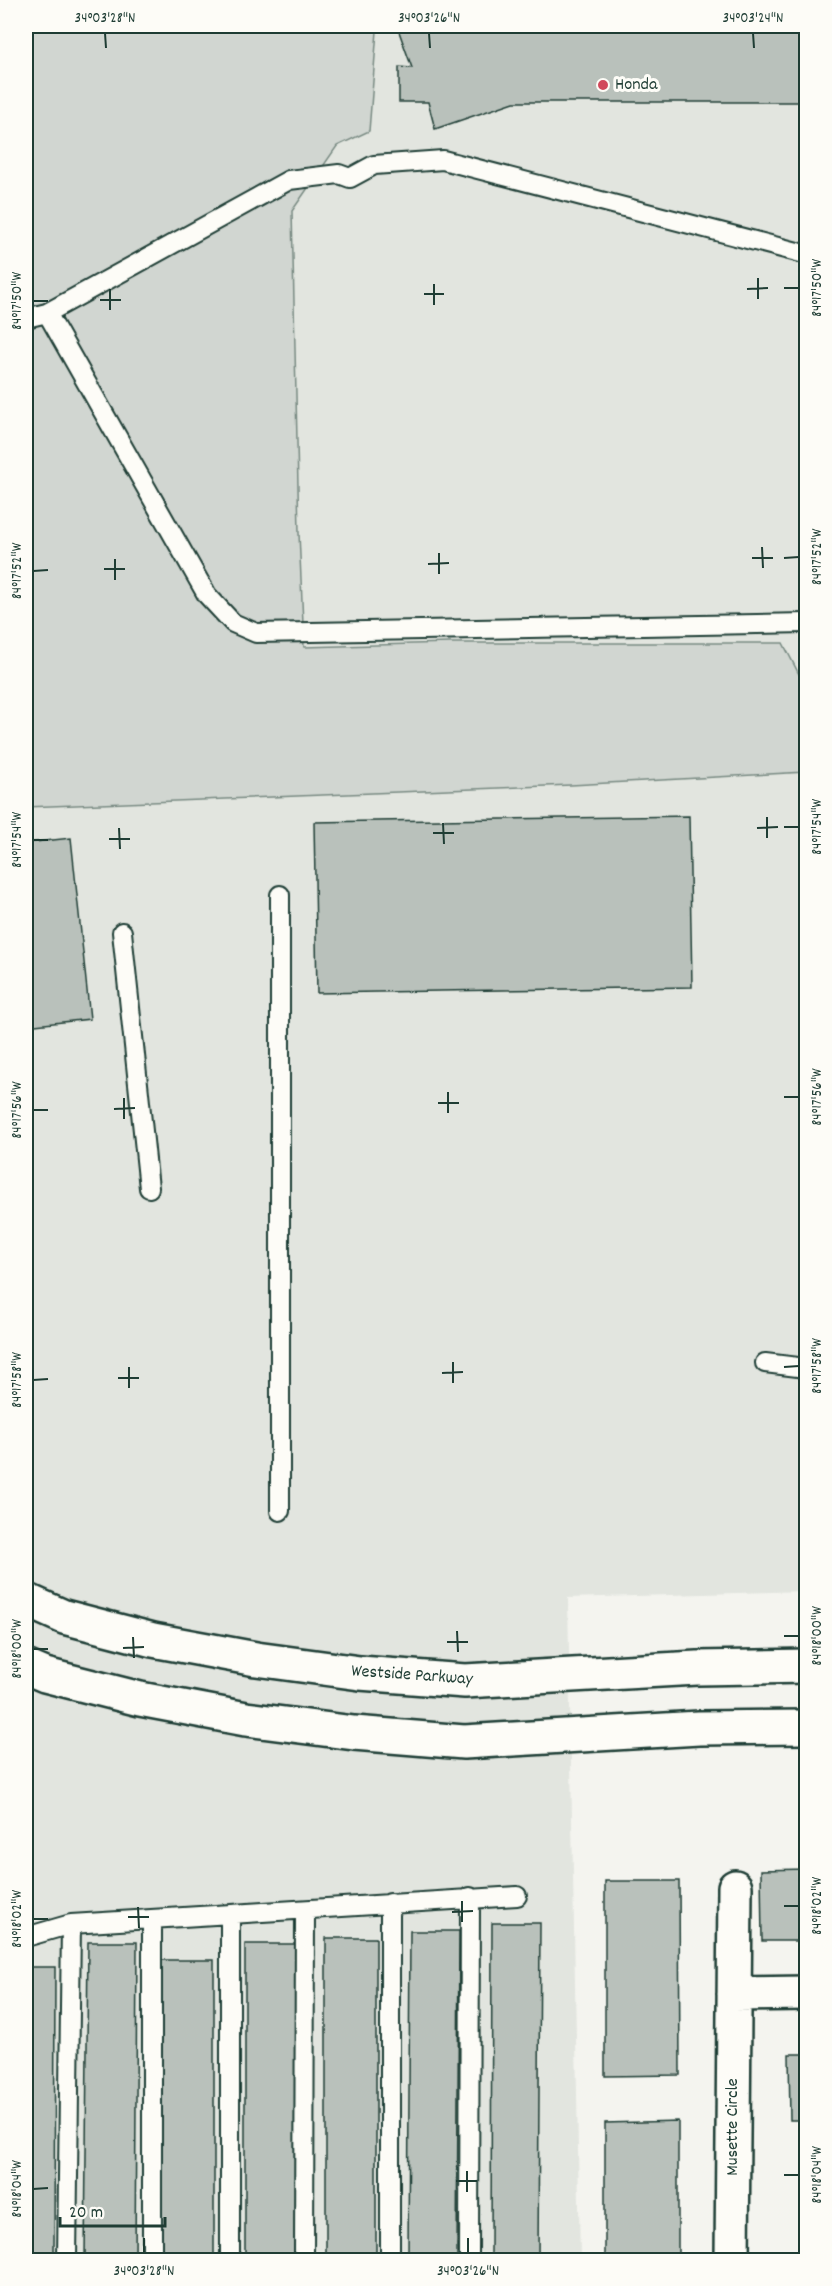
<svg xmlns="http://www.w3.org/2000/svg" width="832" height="2286" font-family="Dekko,sans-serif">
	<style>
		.built { fill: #e2e5df }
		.green { fill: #d1d6d1; stroke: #788a82; stroke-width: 1.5 }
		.building { fill: #b9c1bb; stroke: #1f3d34; stroke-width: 1.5 }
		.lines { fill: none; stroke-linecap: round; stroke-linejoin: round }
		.lane-casing { stroke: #1f3d34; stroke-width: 22 }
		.street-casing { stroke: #1f3d34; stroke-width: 38 }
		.secondary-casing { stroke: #1f3d34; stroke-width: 38 }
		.lane { stroke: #fdfcf7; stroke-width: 18 }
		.street { stroke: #fdfcf7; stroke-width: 33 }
		.secondary { stroke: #fdfcf7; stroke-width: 33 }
		.ticks { fill: none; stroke: #1f3d34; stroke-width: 2 }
		.poi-dot { fill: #d1495b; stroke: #fdfcf7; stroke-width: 2 }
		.labels { text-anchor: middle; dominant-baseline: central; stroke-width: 6; stroke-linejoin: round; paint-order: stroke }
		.poi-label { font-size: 18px; fill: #1f3d34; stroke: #fdfcf7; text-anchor: start }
		.street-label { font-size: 18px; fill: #1f3d34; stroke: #fdfcf7 }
		.neatline { fill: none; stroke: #1f3d34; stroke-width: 2 }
		.ticks-label { font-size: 15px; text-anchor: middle; fill: #1f3d34 }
	</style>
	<rect width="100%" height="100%" fill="#f4f4ef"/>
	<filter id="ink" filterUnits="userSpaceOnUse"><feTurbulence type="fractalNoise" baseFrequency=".0167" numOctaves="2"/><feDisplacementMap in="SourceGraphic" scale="12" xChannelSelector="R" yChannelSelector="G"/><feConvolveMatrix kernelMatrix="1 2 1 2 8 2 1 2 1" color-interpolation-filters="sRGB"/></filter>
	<g filter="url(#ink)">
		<path class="built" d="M26 26H806V1591L568 1598 580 2260H26Z"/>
		<path class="green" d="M26 26H376L377 31 369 131 337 146 292 211 299 533 304 647 449 643H783L806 688V772L571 785 26 807Z"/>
		<path class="building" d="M397 26H806V102H514L435 129 428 102H399V67L412 68Z
			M689 816 692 987 317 993 314 822Z
			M71 838 90 1019 26 1026V843Z
			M806 1869V1941H762L761 1870Z
			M605 1881H679L680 2075 605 2076Z
			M492 1923H540L538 2260H491Z
			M410 1931H459L457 2260H408Z
			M326 1938H376V2260H326Z
			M88 1942H137L135 2260H85Z
			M245 1944H295V2260H245Z
			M161 1960H214V2260H162Z
			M26 1967H55L54 2260H26Z
			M789 2054H806V2120H790Z
			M678 2121V2260H605V2123Z"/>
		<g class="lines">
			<g class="lane-casing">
				<path id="lane" d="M47 313 207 595 233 623 256 633 806 623
					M26 318 47 313 289 180 339 174 350 178 374 165 443 160 801 253
					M280 895V1511
					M122 932 149 1188
					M765 1363 806 1368
					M230 1915V2260
					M152 1920V2260
					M26 1937 71 1924
					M67 2260 71 1924 517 1896
					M304 2260 305 1910
					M390 2260V1903
					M469 2260 470 1897"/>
			</g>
			<g class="street-casing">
				<path id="street" d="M734 1994 806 1993
					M732 2260 735 1887"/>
			</g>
			<g class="secondary-casing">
				<path id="secondary" d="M26 1600 64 1617 153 1640 256 1659 360 1673 465 1681 697 1668 806 1666
					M26 1667 45 1675 140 1699 246 1719 354 1733 464 1742 699 1728 806 1727"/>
			</g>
			<use href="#lane" class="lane"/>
			<use href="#street" class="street"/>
			<use href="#secondary" class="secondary"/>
		</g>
	</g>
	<path class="ticks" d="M105 33 106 48M429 33 430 48M753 33 754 48M758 278V299M434 284V305M784 288H799M110 289V310M747 289 768 288M424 294H444M100 300H121M33 301H48M762 547 763 568M439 553V574M752 558H773M784 558 799 557M115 559V580M428 564 449 563M104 569H125M33 571 48 570M767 817V838M443 823 444 844M784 827H799M119 828 120 849M757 828 778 827M433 833H454M109 839H130M33 840H48M448 1092V1113M784 1097H799M124 1098V1119M438 1103H459M114 1109 135 1108M33 1110H48M453 1362V1383M129 1367V1388M784 1367 799 1366M442 1373 463 1372M118 1378H139M33 1380 48 1379M457 1631 458 1652M784 1636H799M133 1637 134 1658M447 1642H468M123 1648 144 1647M33 1649H48M462 1901V1922M784 1906H799M138 1907 139 1928M452 1912 473 1911M128 1917H149M33 1919H48M467 2171V2192M784 2175H799M456 2181H477M33 2189 48 2188M144 2238V2253M468 2238V2253"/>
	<circle class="poi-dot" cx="603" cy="85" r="6"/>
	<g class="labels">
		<g class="poi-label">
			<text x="615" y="85">Honda</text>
		</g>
		<g class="street-label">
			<text transform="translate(412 1676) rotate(4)">Westside Parkway</text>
			<text transform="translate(733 2127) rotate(-90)">Musette Circle</text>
		</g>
	</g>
	<rect width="832" height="2286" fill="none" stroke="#fdfcf7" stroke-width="66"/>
	<path d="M60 2217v9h105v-9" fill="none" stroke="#1f3d34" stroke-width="3"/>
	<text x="69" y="2217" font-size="18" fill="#1f3d34" stroke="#fdfcf7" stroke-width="4.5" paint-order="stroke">20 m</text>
	<rect x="33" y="33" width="766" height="2220" class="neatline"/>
	<g class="ticks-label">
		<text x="105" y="22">34°03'28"N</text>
		<text x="429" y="22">34°03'26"N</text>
		<text x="753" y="22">34°03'24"N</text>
		<text transform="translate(816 288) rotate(-90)" y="5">84°17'50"W</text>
		<text transform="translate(16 301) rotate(-90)" y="5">84°17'50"W</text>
		<text transform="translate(816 557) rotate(-90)" y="5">84°17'52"W</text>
		<text transform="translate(16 571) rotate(-90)" y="5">84°17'52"W</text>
		<text transform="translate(816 827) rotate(-90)" y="5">84°17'54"W</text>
		<text transform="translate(16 840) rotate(-90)" y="5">84°17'54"W</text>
		<text transform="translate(816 1097) rotate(-90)" y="5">84°17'56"W</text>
		<text transform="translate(16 1110) rotate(-90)" y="5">84°17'56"W</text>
		<text transform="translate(816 1366) rotate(-90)" y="5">84°17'58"W</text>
		<text transform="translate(16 1380) rotate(-90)" y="5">84°17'58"W</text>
		<text transform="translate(816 1636) rotate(-90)" y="5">84°18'00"W</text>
		<text transform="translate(16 1649) rotate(-90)" y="5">84°18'00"W</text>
		<text transform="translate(816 1906) rotate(-90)" y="5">84°18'02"W</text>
		<text transform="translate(16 1919) rotate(-90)" y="5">84°18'02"W</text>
		<text transform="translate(816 2175) rotate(-90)" y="5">84°18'04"W</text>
		<text transform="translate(16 2189) rotate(-90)" y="5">84°18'04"W</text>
		<text x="144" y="2275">34°03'28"N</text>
		<text x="468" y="2275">34°03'26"N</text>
	</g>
</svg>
